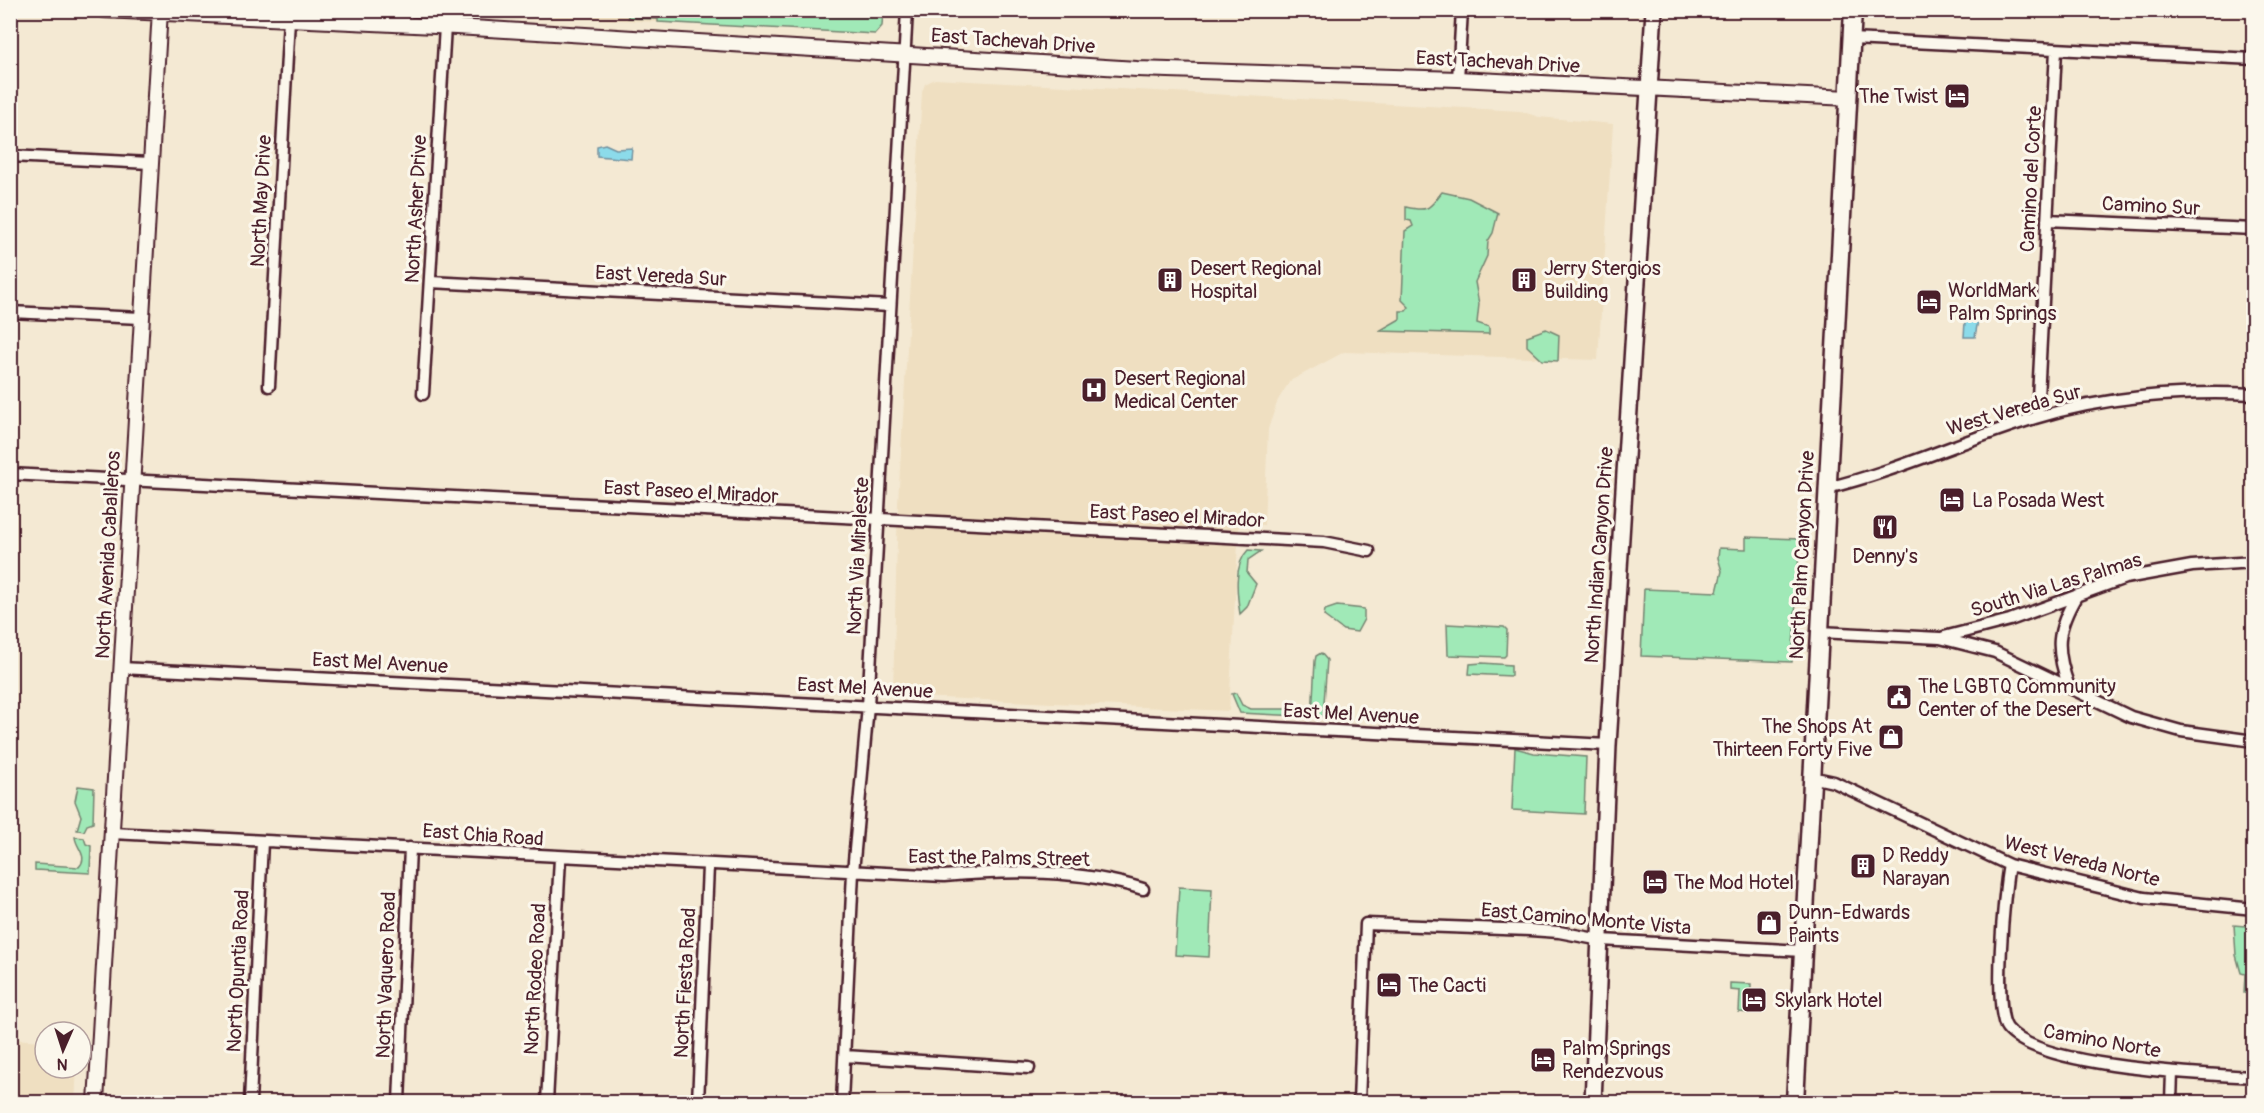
<svg xmlns="http://www.w3.org/2000/svg" width="2264" height="1113" font-family="Pangolin,sans-serif">
	<style>
		.built { fill: #efdfc1 }
		.green { fill: #a0e9b7; stroke: #758471; stroke-width: 1.5 }
		.water { fill: #8cdbea; stroke: #72909e; stroke-width: 1.5 }
		.lines { fill: none; stroke-linecap: round; stroke-linejoin: round }
		.minor-casing { stroke: #4a1f2b; stroke-width: 15 }
		.tertiary-casing { stroke: #4a1f2b; stroke-width: 18 }
		.secondary-casing { stroke: #4a1f2b; stroke-width: 20 }
		.primary-casing { stroke: #4a1f2b; stroke-width: 21 }
		.minor { stroke: #fbf7ec; stroke-width: 10 }
		.tertiary { stroke: #fbf7ec; stroke-width: 14 }
		.secondary { stroke: #fbf7ec; stroke-width: 15 }
		.primary { stroke: #fbf7ec; stroke-width: 16 }
		.labels { text-anchor: middle; dominant-baseline: central; stroke-width: 6; stroke-linejoin: round; paint-order: stroke }
		.street-label { font-size: 20px; fill: #4a1f2b; stroke: #fbf7ec }
		.poi-label { font-size: 20px; fill: #4a1f2b; stroke: #fbf7ec; text-anchor: start }
	</style>
	<rect width="100%" height="100%" fill="#f4e9d3"/>
	<filter id="ink" filterUnits="userSpaceOnUse"><feTurbulence type="fractalNoise" baseFrequency=".0167" numOctaves="2"/><feDisplacementMap in="SourceGraphic" scale="12" xChannelSelector="R" yChannelSelector="G"/><feConvolveMatrix kernelMatrix="1 2 1 2 8 2 1 2 1" color-interpolation-filters="sRGB"/></filter>
	<g filter="url(#ink)">
		<path class="built" d="M436 11H658V22Z
			M935 79 1520 111 1539 117 1613 124 1598 360 1344 352 1290 381 1278 400 1268 429 1264 525 1239 524 1229 711 897 696 893 691 898 503 922 92 925 84Z
			M10 1039 45 1041V1068H77L75 1102H11Z"/>
		<path class="green" d="M628 11H883L882 26 875 34 658 22V19L628 18Z
			M1442 192 1469 198 1498 213 1493 233 1488 241 1487 256 1475 282 1479 304 1477 323 1489 327V334L1379 331 1400 319V311H1406L1409 307 1402 300 1405 231 1413 226 1411 221 1406 220V207C1431 213 1430 206 1442 192Z
			M1546 329 1559 335 1558 361 1542 360 1527 346V336Z
			M1746 537 1800 539 1792 662 1641 656 1644 589 1717 592 1722 571 1718 558 1719 548 1746 549Z
			M1248 550 1261 551 1248 560 1247 573 1256 584 1247 607 1240 614C1237 595 1233 565 1248 550Z
			M1337 606 1364 609V619L1357 632 1343 630 1324 616 1325 610Z
			M1447 624 1504 627 1507 630 1506 655 1504 657 1448 655Z
			M1321 653 1327 660 1323 717H1312L1315 661 1316 656Z
			M1482 663 1511 665V676L1469 674 1470 664Z
			M1236 693 1242 705 1251 709H1293L1300 712 1301 716 1240 713 1232 694Z
			M1515 748 1534 753 1586 757 1584 814 1512 810Z
			M78 786 94 788 93 823 87 825 84 831 77 830 81 816 75 801Z
			M75 837 84 838 86 844 91 846 90 873 35 870V864L79 867C89 856 76 848 75 837Z
			M1179 887 1212 889 1209 957 1175 955Z
			M2251 917 2254 918 2253 994 2244 993 2245 974 2241 973 2236 955 2234 925 2245 926Z
			M1730 983 1751 984 1750 1013 1739 1012 1740 991 1730 990Z"/>
		<path class="water" d="M605 144 616 149 632 148 631 159 597 156V146Z
			M1964 308 1980 309 1975 337H1964L1965 322 1962 316Z"/>
		<g class="lines">
			<g class="minor-casing">
				<path id="minor" d="M1852 39 2254 59
					M1458 79 1462 10
					M10 156 150 163
					M2047 220 2254 229
					M430 282 890 306
					M10 312 141 318
					M269 386 289 19
					M423 394 445 26
					M2037 417 2056 50
					M10 474 1324 542 1369 551
					M1827 488C1898 471 1966 439 2035 418 2104 397 2182 390 2254 394
					M1819 632 1940 638 1995 652 2131 717 2181 731 2254 741
					M1944 637 2010 620 2125 578 2192 566 2254 562
					M121 668 1608 745
					M2069 687C2055 649 2056 630 2077 595
					M1811 777 1834 782 2009 865 2144 898 2254 909
					M112 833 944 876C1009 870 1080 869 1143 889
					M2009 865C2004 890 1993 1010 2007 1028 2038 1068 2201 1074 2254 1077
					M845 1056 1029 1068
					M250 1102 262 841
					M399 1102 410 848
					M547 1102 560 858
					M698 1102 708 866
					M842 1102 853 872 868 706 907 10
					M1359 1102 1366 924 1530 930 1559 932 1601 940 1803 951
					M2171 1102 2172 1072"/>
			</g>
			<g class="tertiary-casing">
				<path id="tertiary" d="M104 10 456 27 1137 69 1458 79 1849 98
					M96 1102 160 10"/>
			</g>
			<g class="secondary-casing">
				<path id="secondary" d="M1593 1102 1608 745 1654 10"/>
			</g>
			<g class="primary-casing">
				<path id="primary" d="M1795 1102 1853 10"/>
			</g>
			<use href="#minor" class="minor"/>
			<use href="#tertiary" class="tertiary"/>
			<use href="#secondary" class="secondary"/>
			<use href="#primary" class="primary"/>
		</g>
	</g>
	<defs>
		<g id="hotel-square" transform="scale(1.35)"><rect x="-9" y="-9" width="18" height="18" rx="4" fill="#4a1f2b" stroke="#fbf7ec"/><path d="M-6-4.5h1.5V1H6V5H4.5V3h-9V5H-6ZM-4 0a1.8 1.8 0 1 1 3.6 0ZM.5 0V-2.5h3Q6-2.5 6 0Z" fill="#fff"/></g>
		<g id="building-square" transform="scale(1.35)"><rect x="-9" y="-9" width="18" height="18" rx="4" fill="#4a1f2b" stroke="#fbf7ec"/><path d="M-4-6H4V6H1V3H-1V6H-4ZM-2.5-4.3h1.7v1.8h-1.7ZM.8-4.3h1.7v1.8H.8ZM-2.5-1h1.7V.8h-1.7ZM.8-1h1.7V.8H.8Z" fill="#fff"/></g>
		<g id="hospital-square" transform="scale(1.35)"><rect x="-9" y="-9" width="18" height="18" rx="4" fill="#4a1f2b" stroke="#fbf7ec"/><path d="M-5-5h3v3.5h4V-5h3V5h-3V1.5h-4V5h-3Z" fill="#fff"/></g>
		<g id="restaurant-square" transform="scale(1.35)"><rect x="-9" y="-9" width="18" height="18" rx="4" fill="#4a1f2b" stroke="#fbf7ec"/><path d="M-5-6h1v4h1v-4h1v4h1v-4h1v5L-1.5 .5V6h-2V.5L-5-1ZM5-6V6H3V1.5H1.5Q1.5-4 5-6Z" fill="#fff"/></g>
		<g id="civic-square" transform="scale(1.35)"><rect x="-9" y="-9" width="18" height="18" rx="4" fill="#4a1f2b" stroke="#fbf7ec"/><path d="M-.6-6.5H3V-4.5H.6V-3L4-1V1h2V6H-6V1h2V-1L-.6-3ZM-1.2 2.5V6h2.4V2.5Z" fill="#fff"/></g>
		<g id="shop-square" transform="scale(1.35)"><rect x="-9" y="-9" width="18" height="18" rx="4" fill="#4a1f2b" stroke="#fbf7ec"/><path d="M-5-2.5h2.3a2.7 3.5 0 0 1 5.4 0H5L5.5 6h-11ZM-1.5-2.5h3a1.5 2.3 0 0 0-3 0Z" fill="#fff"/></g>
	</defs>
	<g fill-rule="evenodd">
		<use href="#hotel-square" x="1957" y="96"/>
		<use href="#building-square" x="1170" y="280"/>
		<use href="#building-square" x="1524" y="280"/>
		<use href="#hotel-square" x="1929" y="302"/>
		<use href="#hospital-square" x="1094" y="390"/>
		<use href="#hotel-square" x="1952" y="500"/>
		<use href="#restaurant-square" x="1885" y="527"/>
		<use href="#civic-square" x="1899" y="697"/>
		<use href="#shop-square" x="1891" y="737"/>
		<use href="#building-square" x="1863" y="866"/>
		<use href="#hotel-square" x="1655" y="882"/>
		<use href="#shop-square" x="1769" y="923"/>
		<use href="#hotel-square" x="1389" y="985"/>
		<use href="#hotel-square" x="1754" y="1000"/>
		<use href="#hotel-square" x="1543" y="1060"/>
	</g>
	<g class="labels">
		<g class="street-label">
			<text transform="translate(1013 41) rotate(4)">East Tachevah Drive</text>
			<text transform="translate(1498 62) rotate(3)">East Tachevah Drive</text>
			<text transform="translate(2031 179) rotate(-87)">Camino del Corte</text>
			<text transform="translate(261 201) rotate(-87)">North May Drive</text>
			<text transform="translate(2151 206) rotate(3)">Camino Sur</text>
			<text transform="translate(416 209) rotate(-87)">North Asher Drive</text>
			<text transform="translate(661 276) rotate(3)">East Vereda Sur</text>
			<text transform="translate(2014 410) rotate(-16)">West Vereda Sur</text>
			<text transform="translate(691 492) rotate(3)">East Paseo el Mirador</text>
			<text transform="translate(1177 516) rotate(3)">East Paseo el Mirador</text>
			<text transform="translate(108 555) rotate(-87)">North Avenida Caballeros</text>
			<text transform="translate(1599 555) rotate(-86)">North Indian Canyon Drive</text>
			<text transform="translate(1802 555) rotate(-87)">North Palm Canyon Drive</text>
			<text transform="translate(858 556) rotate(-87)">North Via Miraleste</text>
			<text transform="translate(2056 585) rotate(-17)">South Via Las Palmas</text>
			<text transform="translate(380 663) rotate(3)">East Mel Avenue</text>
			<text transform="translate(865 688) rotate(3)">East Mel Avenue</text>
			<text transform="translate(1351 714) rotate(3)">East Mel Avenue</text>
			<text transform="translate(483 835) rotate(4)">East Chia Road</text>
			<text transform="translate(999 858) rotate(1)">East the Palms Street</text>
			<text transform="translate(2082 861) rotate(14)">West Vereda Norte</text>
			<text transform="translate(1586 919) rotate(5)">East Camino Monte Vista</text>
			<text transform="translate(238 971) rotate(-87)">North Opuntia Road</text>
			<text transform="translate(386 975) rotate(-88)">North Vaquero Road</text>
			<text transform="translate(535 979) rotate(-87)">North Rodeo Road</text>
			<text transform="translate(685 983) rotate(-87)">North Fiesta Road</text>
			<text transform="translate(2102 1041) rotate(10)">Camino Norte</text>
		</g>
		<g class="poi-label">
			<text x="1938" y="96" text-anchor="end">The Twist</text>
			<text x="1190" y="268">Desert Regional<tspan x="1190" dy="23">Hospital</tspan></text>
			<text x="1544" y="268">Jerry Stergios<tspan x="1544" dy="23">Building</tspan></text>
			<text x="1948" y="290">WorldMark<tspan x="1948" dy="23">Palm Springs</tspan></text>
			<text x="1114" y="378">Desert Regional<tspan x="1114" dy="23">Medical Center</tspan></text>
			<text x="1972" y="500">La Posada West</text>
			<text x="1885" y="556" text-anchor="middle">Denny's</text>
			<text x="1918" y="686">The LGBTQ Community<tspan x="1918" dy="23">Center of the Desert</tspan></text>
			<text x="1872" y="726" text-anchor="end">The Shops At<tspan x="1872" dy="23">Thirteen Forty Five</tspan></text>
			<text x="1882" y="855">D Reddy<tspan x="1882" dy="23">Narayan</tspan></text>
			<text x="1674" y="882">The Mod Hotel</text>
			<text x="1788" y="912">Dunn-Edwards<tspan x="1788" dy="23">Paints</tspan></text>
			<text x="1408" y="985">The Cacti</text>
			<text x="1774" y="1000">Skylark Hotel</text>
			<text x="1562" y="1048">Palm Springs<tspan x="1562" dy="23">Rendezvous</tspan></text>
		</g>
	</g>
	<rect width="2264" height="1113" fill="none" stroke="#fbf7ec" stroke-width="36"/>
	<rect x="18" y="18" width="2228" height="1077" fill="none" stroke="#4a1f2b" stroke-width="2" filter="url(#ink)"/>
	<g transform="translate(63 1050) rotate(183)"><circle r="28" fill="#fbf7ec" stroke="#b4a19f" stroke-width="1.5"/>
	<path d="M0-4.5L10 22L0 15L-10 22Z" fill="#4a1f2b"/>
	<text y="-9" font-size="16" font-weight="bold" text-anchor="middle" fill="#4a1f2b">N</text>
	</g>
</svg>
